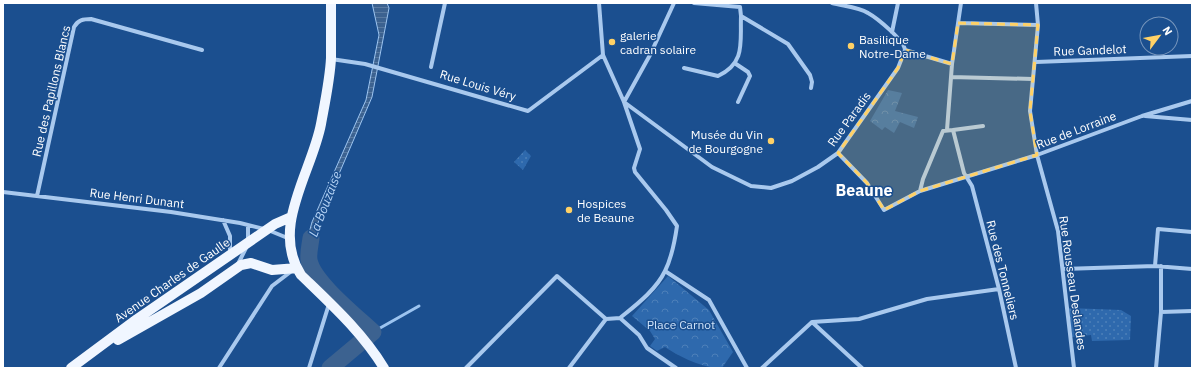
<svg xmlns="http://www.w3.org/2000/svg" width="1195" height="371" font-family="'IBM Plex Sans',sans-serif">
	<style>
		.grass { fill: url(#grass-dots) }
		.park { fill: url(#park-crowns) }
		.water { fill: url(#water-rules); stroke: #9cc4f0 }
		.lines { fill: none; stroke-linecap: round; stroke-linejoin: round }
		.stream { stroke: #9cc4f0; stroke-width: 3 }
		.river { stroke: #3c6290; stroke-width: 17 }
		.minor { stroke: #a9c9ee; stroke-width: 4 }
		.primary { stroke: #f0f6ff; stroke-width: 10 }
		.marked { fill: #ffd166; fill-opacity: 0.2; stroke: #ffd166; stroke-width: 3; stroke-dasharray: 8 5; stroke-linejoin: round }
		.poi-dot { fill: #ffd166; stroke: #1b4f8f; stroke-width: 1.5 }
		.labels { text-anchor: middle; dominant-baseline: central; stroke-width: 3; stroke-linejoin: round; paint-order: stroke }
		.poi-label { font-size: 12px; fill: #fff; stroke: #1b4f8f; text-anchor: start }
		.street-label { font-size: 12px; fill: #fff; stroke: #1b4f8f }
		.park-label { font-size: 12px; fill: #cfe3fa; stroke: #1b4f8f }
		.water-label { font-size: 13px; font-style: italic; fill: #b5d3f5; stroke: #1b4f8f }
		.district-label { font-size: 16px; font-weight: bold; fill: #fff; stroke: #1b4f8f }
	</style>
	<defs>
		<pattern id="grass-dots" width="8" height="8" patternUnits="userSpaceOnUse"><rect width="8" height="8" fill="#2e69ad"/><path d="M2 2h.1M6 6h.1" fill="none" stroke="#4d80b9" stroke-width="1.8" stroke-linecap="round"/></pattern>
		<pattern id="park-crowns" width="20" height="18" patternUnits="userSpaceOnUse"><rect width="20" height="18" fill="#2e69ad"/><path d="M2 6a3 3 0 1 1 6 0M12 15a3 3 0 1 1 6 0" fill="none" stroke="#4d80b9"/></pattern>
		<pattern id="water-rules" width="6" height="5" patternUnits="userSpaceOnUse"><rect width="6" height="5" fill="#3c6290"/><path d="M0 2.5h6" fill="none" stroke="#597aa1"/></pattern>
	</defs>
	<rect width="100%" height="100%" fill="#1b4f8f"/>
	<path class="grass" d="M525 150 531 156 523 170 514 162Z
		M1069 308 1121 310 1131 316 1130 340 1092 341 1091 335 1072 337Z"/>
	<path class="park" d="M888 90 902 93 895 111 918 117 914 128 900 122 894 133 885 127 882 130 870 121Z
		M668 276 709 310 733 352 722 368C702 368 680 357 665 347L657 351 650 346 655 339 650 331 632 316Z"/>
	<path class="water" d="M372 3H387L389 8 372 97 314 232 312 260 307 262 306 244 312 222 366 100 379 35Z
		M354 340 360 347 334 368H324Z"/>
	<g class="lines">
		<path class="stream" d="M373 332 419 306"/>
		<path class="river" d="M311 238C310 246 308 253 309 260 313 282 356 316 373 332L330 368"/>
		<path class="minor" d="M599 3 603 55 624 102 640 149 634 168 635 172 666 210 677 226C675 240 671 259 665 271 656 290 636 305 620 318
			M694 3 740 7
			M832 3C843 6 859 7 868 13 877 18 904 40 905 50
			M1036 3 1038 25 1030 111 1037 155 1058 231 1074 368
			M740 7 741 16 788 44 810 75 812 82 811 88
			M958 23 1038 25
			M892 32 898 3
			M905 50 952 64
			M331 59 365 64 528 111 603 55
			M1036 62 1192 56
			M736 64 748 72 750 76 738 102
			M431 67 445 3
			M684 68 718 76C746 63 740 42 741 16
			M951 77 1033 79
			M624 102 712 167 751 186 771 188 792 181 818 167 838 153 898 68 905 50
			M624 102 650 55 674 3
			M1145 116 1192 120
			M947 130 952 64 961 3
			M953 130 983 126
			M838 153 867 183 884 210 920 191 1037 155 1142 116 1192 101
			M920 191 923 179 943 131 953 130 964 173 972 186 999 289 1016 368
			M3 192 171 212 240 223 268 230 290 239
			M37 196 74 27C78 20 83 19 91 19L202 50
			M223 220 230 236V252
			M238 264 248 244V225
			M1155 266 1158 229 1192 232
			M1063 269 1155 266 1192 269
			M665 271 709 300 747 368
			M1161 312 1192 311
			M620 318 639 335 647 348 676 368
			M812 322 859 319 927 299 999 289
			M812 322 862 368
			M219 368 272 286 293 270
			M309 368 329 304
			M466 368 557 276 606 319 620 318
			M569 368 606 319
			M762 368 812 322
			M1156 368 1161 312V266"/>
		<path class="primary" d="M331 3C331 21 331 39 331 58 330 79 325 102 321 124 312 172 270 227 301 275 331 304 362 332 384 368
			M118 340 201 293 241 265 251 263 272 270 297 268
			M71 368 137 319 275 224 291 217"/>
	</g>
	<path class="marked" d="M958 23 1038 25 1030 111 1037 155 920 191 884 210 867 183 838 153 898 68 905 50 952 64Z"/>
	<g class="poi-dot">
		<circle cx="612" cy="42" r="4"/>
		<circle cx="851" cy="46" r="4"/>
		<circle cx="771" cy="141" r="4"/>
		<circle cx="569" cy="210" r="4"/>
	</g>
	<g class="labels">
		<g class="poi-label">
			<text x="620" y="35">galerie<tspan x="620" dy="14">cadran solaire</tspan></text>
			<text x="859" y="39">Basilique<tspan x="859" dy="14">Notre-Dame</tspan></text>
			<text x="763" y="134" text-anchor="end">Musée du Vin<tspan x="763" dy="14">de Bourgogne</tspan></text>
			<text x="577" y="203">Hospices<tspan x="577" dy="14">de Beaune</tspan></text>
		</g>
		<g class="street-label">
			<text transform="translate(1090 50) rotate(-2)">Rue Gandelot</text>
			<text transform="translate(478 85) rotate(17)">Rue Louis Véry</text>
			<text transform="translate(51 91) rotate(-77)">Rue des Papillons Blancs</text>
			<text transform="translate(849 119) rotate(-54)">Rue Paradis</text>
			<text transform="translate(1076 130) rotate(-21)">Rue de Lorraine</text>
			<text transform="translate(137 198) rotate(7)">Rue Henri Dunant</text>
			<text transform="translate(1003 270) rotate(76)">Rue des Tonneliers</text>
			<text transform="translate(172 280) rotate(-35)">Avenue Charles de Gaulle</text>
			<text transform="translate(1073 283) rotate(82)">Rue Rousseau Deslandes</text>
		</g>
		<g class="park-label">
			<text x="681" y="324">Place Carnot</text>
		</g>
		<g class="water-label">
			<text transform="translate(325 204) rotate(-69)">La Bouzaise</text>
		</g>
		<g class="district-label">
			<text x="864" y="190">Beaune</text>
		</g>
	</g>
	<rect width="1195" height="371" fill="none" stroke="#ffffff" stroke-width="8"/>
	<g transform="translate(1159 36) rotate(58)"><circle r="19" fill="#1b4f8f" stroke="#7695bc"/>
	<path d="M0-3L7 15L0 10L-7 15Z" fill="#ffd166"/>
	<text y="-6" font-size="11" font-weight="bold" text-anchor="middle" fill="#ffffff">N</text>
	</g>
</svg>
